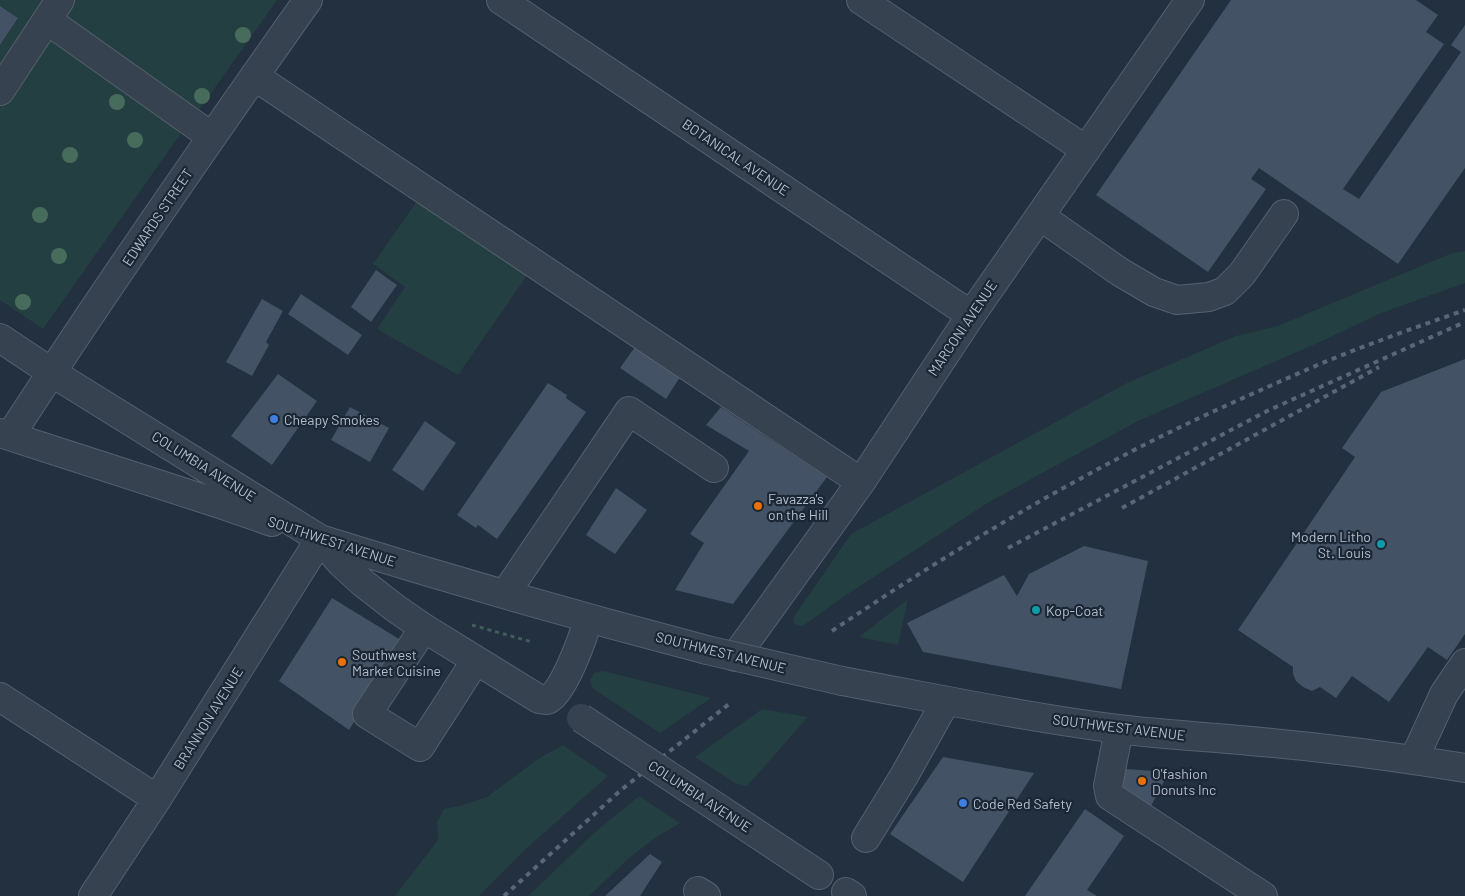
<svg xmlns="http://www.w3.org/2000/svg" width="1465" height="896" font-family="Barlow,sans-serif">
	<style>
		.green { fill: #243f41 }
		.building { fill: #435264 }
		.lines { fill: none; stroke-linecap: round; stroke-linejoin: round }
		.minor-casing { stroke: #55606e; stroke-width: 30 }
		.path { stroke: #435c5e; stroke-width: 3; stroke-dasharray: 4 4; stroke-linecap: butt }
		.minor { stroke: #374250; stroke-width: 28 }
		.rail { stroke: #586677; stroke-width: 4; stroke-dasharray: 5 5; stroke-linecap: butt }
		.minor-bridge-casing { stroke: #55606e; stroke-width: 30; stroke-linecap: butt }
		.minor-bridge { stroke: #374250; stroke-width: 28 }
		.tree { fill: #486c5c }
		.shop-dot { fill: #3f7fe0; stroke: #1c2735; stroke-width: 2 }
		.food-dot { fill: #e8710a; stroke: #1c2735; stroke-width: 2 }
		.culture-dot { fill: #0f9aa8; stroke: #1c2735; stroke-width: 2 }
		.labels { text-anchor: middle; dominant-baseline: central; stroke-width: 4.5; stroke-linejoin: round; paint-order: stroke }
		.street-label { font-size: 14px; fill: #b3bdcb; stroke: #1c2735 }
		.poi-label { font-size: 14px; fill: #b3bdcb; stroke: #1c2735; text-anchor: start }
	</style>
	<rect width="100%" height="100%" fill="#223040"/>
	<path class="green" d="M0 0H277L197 113 184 129 43 329 0 300V45L18 18 0 6Z
		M420 197 530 271 458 375 377 329 405 287 373 264Z
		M1465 251V283L1381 313 1320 342 1138 421 989 502 843 597 803 626 794 624 793 618 851 534 1127 383 1236 336 1278 326 1452 253Z
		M908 599 898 645 859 637Z
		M603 671 711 698 660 733 592 688 590 681 594 673Z
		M762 709 808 717 747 786 735 783 695 757Z
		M563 745 608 776 528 847 479 896H395L438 840 437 822 444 809 463 805 487 797 538 759Z
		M639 796 680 823 652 840 627 860 589 896H528L595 832Z"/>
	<path class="building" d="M1231 0H1416L1438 15 1426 32 1444 44 1343 189 1359 199 1461 52 1451 45 1465 25V168L1398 264 1259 168 1251 179 1266 189 1208 272 1096 195Z
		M0 6 18 18 0 45Z
		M376 270 397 285 371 322 351 307Z
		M301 294 362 335 348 355 288 314Z
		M262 299 283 311 266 342 269 345 252 376 226 362Z
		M637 344 682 374 666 399 620 368Z
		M1465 359V634L1447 660 1428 647 1389 702 1352 676 1336 698 1320 687 1312 691 1303 687 1296 681 1293 674V667L1238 630 1355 457 1342 448 1381 392Z
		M278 374 317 401 272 465 231 436Z
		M548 383 567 395 566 398 586 412 497 539 478 525 476 528 457 515Z
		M350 407 389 428 370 462 331 440Z
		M721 407 827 477 733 604 675 590 704 543 690 534 749 451 706 425Z
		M425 421 456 443 423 491 392 470Z
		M616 488 647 510 615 554 586 535Z
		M1084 546 1148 561 1121 689 923 652 907 623 1004 575 1017 596 1029 574Z
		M332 598 404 642 349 730 279 681Z
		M943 757 1034 773 963 882 890 834Z
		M1126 769 1169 772 1151 806 1116 791Z
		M1085 809 1124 836 1087 890 1097 896H1025Z
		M650 854 662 862 640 896H605Z"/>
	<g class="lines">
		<g class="minor-casing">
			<path id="minor" d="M501 0 971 315
				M861 0 1086 150
				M47 20 212 137
				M254 76 861 482
				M0 91 60 0
				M1040 216 1120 272 1154 292 1177 300 1209 297 1225 291 1242 274 1284 214
				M0 338 51 372 320 539 342 564 363 583 395 608 424 628 539 699C541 699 544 700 547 700 563 695 584 635 588 619
				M0 433 220 504 272 522
				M10 436C106 288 206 144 308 0
				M320 539C448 579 577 616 707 650
				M505 594 629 411 714 468
				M424 628 367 714 420 747 476 660
				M735 657 861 482 971 315 1190 0
				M842 681C934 698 1025 717 1118 729 1166 735 1214 737 1262 742 1330 748 1398 757 1465 768
				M0 697 157 799
				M1119 729 1108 786 1110 796 1263 896
				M1414 759 1444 694 1465 663
				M718 808 819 875
				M866 838 904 776 946 701
				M698 891 706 896
				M846 892 852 896
				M93 896 157 799 320 539"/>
		</g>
		<path class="path" d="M472 625 532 642"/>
		<use href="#minor" class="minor"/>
		<path class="rail" d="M1122 508 1379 367
			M1008 548 1267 411 1465 322
			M832 631C933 563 1036 500 1144 445 1199 417 1256 392 1313 367 1362 346 1414 328 1465 310
			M504 896 621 790 729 704"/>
		<g class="minor-bridge-casing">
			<path id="minor-bridge" d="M707 650 842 681
				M581 718 718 808"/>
		</g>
		<use href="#minor-bridge" class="minor-bridge"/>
	</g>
	<g class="tree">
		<circle cx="243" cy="35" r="8"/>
		<circle cx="202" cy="96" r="8"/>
		<circle cx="117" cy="102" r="8"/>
		<circle cx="135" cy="140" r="8"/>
		<circle cx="70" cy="155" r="8"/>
		<circle cx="40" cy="215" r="8"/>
		<circle cx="59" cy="256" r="8"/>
		<circle cx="23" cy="302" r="8"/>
	</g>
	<g class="shop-dot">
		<circle cx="274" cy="419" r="5"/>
		<circle cx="963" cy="803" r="5"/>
	</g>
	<g class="food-dot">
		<circle cx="758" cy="506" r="5"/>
		<circle cx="342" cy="662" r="5"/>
		<circle cx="1142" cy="781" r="5"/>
	</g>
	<g class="culture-dot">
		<circle cx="1381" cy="544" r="5"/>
		<circle cx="1036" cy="610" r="5"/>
	</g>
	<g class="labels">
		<g class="street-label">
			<text transform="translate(736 157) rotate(34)">BOTANICAL AVENUE</text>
			<text transform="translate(157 217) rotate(-56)">EDWARDS STREET</text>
			<text transform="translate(962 328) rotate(-56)">MARCONI AVENUE</text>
			<text transform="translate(204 466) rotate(32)">COLUMBIA AVENUE</text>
			<text transform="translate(332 541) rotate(18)">SOUTHWEST AVENUE</text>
			<text transform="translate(721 652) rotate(14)">SOUTHWEST AVENUE</text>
			<text transform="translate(208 718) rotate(-58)">BRANNON AVENUE</text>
			<text transform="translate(1119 727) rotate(7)">SOUTHWEST AVENUE</text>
			<text transform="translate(700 796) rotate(33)">COLUMBIA AVENUE</text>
		</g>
		<g class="poi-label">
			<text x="284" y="419">Cheapy Smokes</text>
			<text x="768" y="498">Favazza's<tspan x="768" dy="16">on the Hill</tspan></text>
			<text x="1371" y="536" text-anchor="end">Modern Litho<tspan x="1371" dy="16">St. Louis</tspan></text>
			<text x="1046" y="610">Kop-Coat</text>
			<text x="352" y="654">Southwest<tspan x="352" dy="16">Market Cuisine</tspan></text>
			<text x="1152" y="773">O'fashion<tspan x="1152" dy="16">Donuts Inc</tspan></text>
			<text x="973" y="803">Code Red Safety</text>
		</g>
	</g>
</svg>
